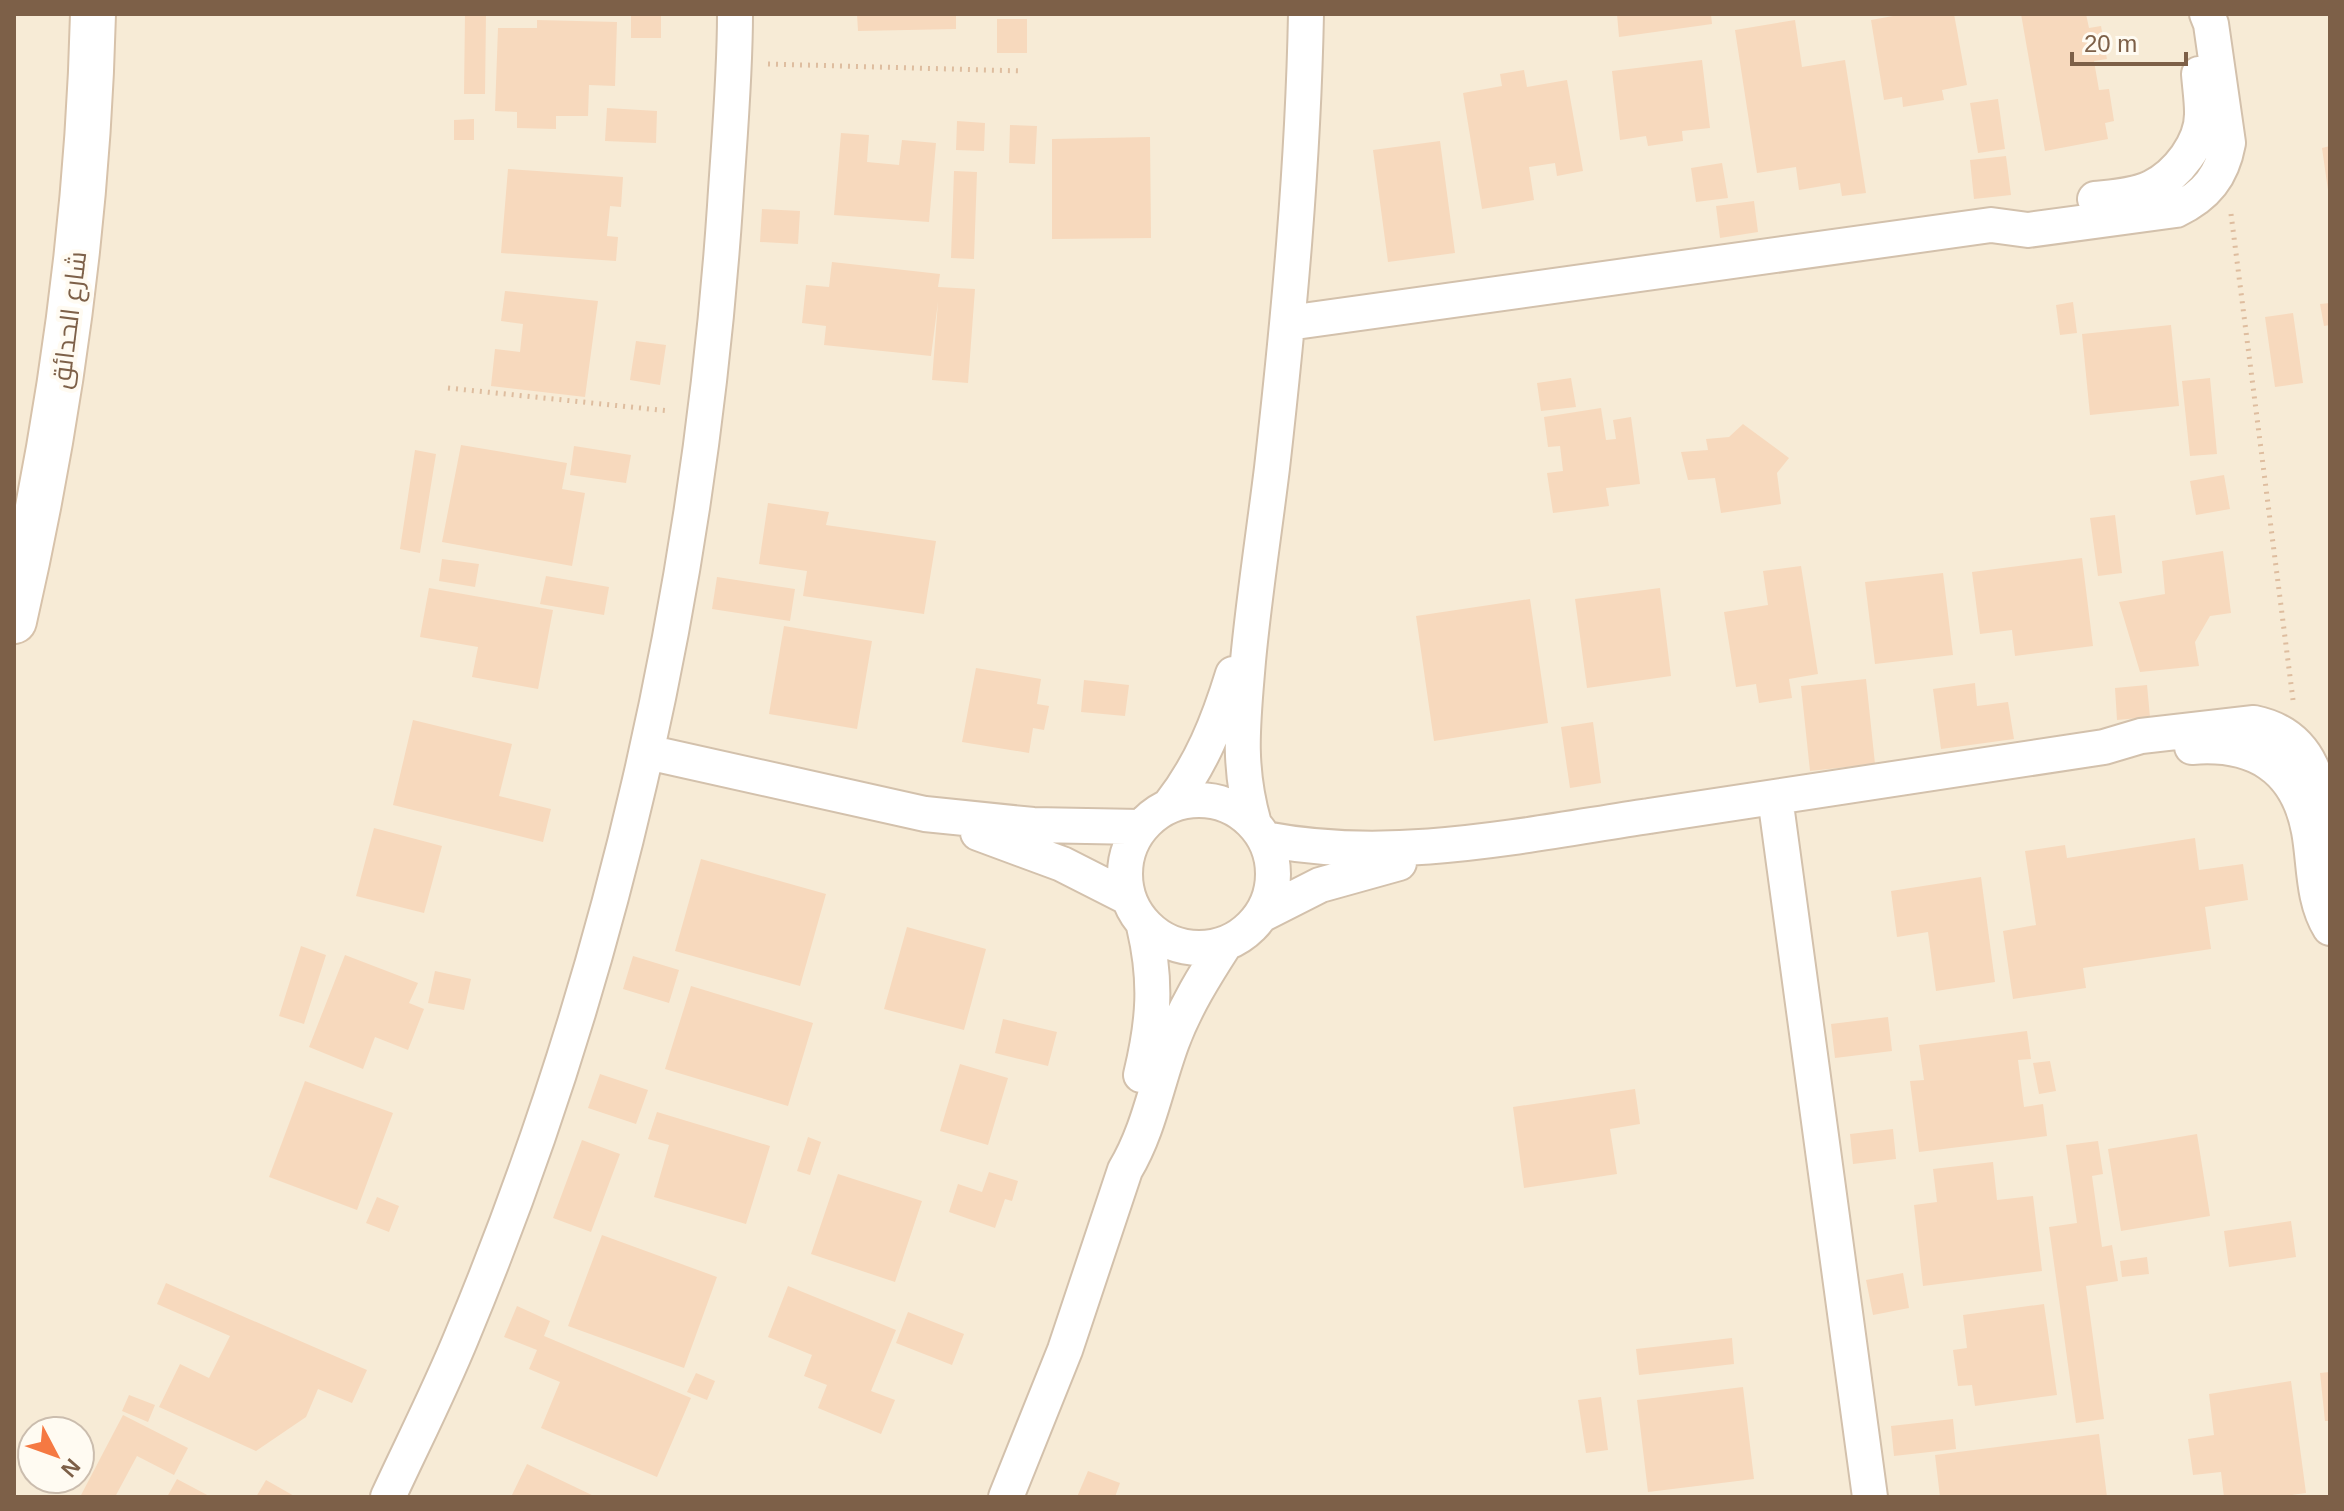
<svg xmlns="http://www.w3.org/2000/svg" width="2344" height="1511" font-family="Helvetica,Cairo,sans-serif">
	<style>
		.residential { fill: #f7ebd6; fill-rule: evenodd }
		.building { fill: #f7d9bd }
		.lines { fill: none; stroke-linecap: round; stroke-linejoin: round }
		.street-casing { stroke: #d3c1ac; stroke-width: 38 }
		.secondary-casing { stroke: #d7c2aa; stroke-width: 48 }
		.path { stroke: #debd9f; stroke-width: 5; stroke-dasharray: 2 6; stroke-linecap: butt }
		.street { stroke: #fff; stroke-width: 34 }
		.secondary { stroke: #fff; stroke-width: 44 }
		.labels { text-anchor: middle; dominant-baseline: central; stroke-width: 8; stroke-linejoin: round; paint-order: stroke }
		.street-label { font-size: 26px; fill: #7d6048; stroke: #fffbf2 }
	</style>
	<rect width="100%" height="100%" fill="#fff8e9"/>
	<path class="residential" d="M14 14H2330V1497H14ZM32 1431H80V1479H32Z"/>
	<path class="building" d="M465 14H486L485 94H464Z
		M631 14H661V38H631Z
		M857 14H956V29L858 31Z
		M1617 14H1711L1712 24 1619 37Z
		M1904 14H1954L1967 85 1942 90 1944 100 1903 107 1902 97 1884 100 1871 20Z
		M2021 14H2086L2089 28 2101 26 2107 59 2094 61 2099 90 2109 89 2114 121 2105 123 2108 139 2045 151Z
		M997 19H1027V53H997Z
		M537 20 617 22 615 86 589 85 588 116H556V129L517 128V112L495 111 498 28H537Z
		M1795 20 1802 67 1845 60 1866 193 1842 196 1840 183 1799 190 1796 167 1757 173 1735 30Z
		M1702 60 1710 128 1682 131 1683 141 1648 146 1646 136 1620 140 1612 71Z
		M1524 70 1527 87 1567 80 1583 171 1557 176 1555 163 1529 167 1534 200 1482 209 1463 93 1502 86 1500 74Z
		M1998 99 2005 149 1978 153 1970 103Z
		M607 108 657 111 656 143 605 141Z
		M474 119V140H454V120Z
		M957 121 985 123 984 151 956 150Z
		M1010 125 1037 126 1035 164 1009 163Z
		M841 133 869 135 867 162 899 165 902 140 936 143 929 222 834 215Z
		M1150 137 1151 238 1052 239V139Z
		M1440 141 1455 253 1388 262 1373 150Z
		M2330 146V190H2328L2322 148Z
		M2006 156 2011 195 1974 199 1970 160Z
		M1722 163 1728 198 1696 202 1691 168Z
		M508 169 623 177 621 207 610 206 607 236 618 237 616 261 501 253Z
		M954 171 977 172 974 259 951 258Z
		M1754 201 1758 232 1720 238 1716 206Z
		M762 209 800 211 798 244 760 242Z
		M832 262 940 274 938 287 975 289 968 383 932 380 938 302 931 356 824 345 826 326 802 323 806 285 829 287Z
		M505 291 598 301 585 397 491 386 495 349 520 352 523 324 501 321Z
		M2073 302 2077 333 2060 335 2056 305Z
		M2330 303V325L2324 326 2320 304Z
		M2293 313 2303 383 2275 387 2265 317Z
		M2171 325 2179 406 2090 415 2082 334Z
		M636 341 666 345 660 385 630 380Z
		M1571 378 1576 407 1541 411 1537 383Z
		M2210 378 2217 454 2190 456 2182 381Z
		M1601 408 1606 440 1616 439 1613 420 1631 417 1640 484 1606 488 1609 506 1553 513 1547 473 1563 471 1560 446 1548 447 1544 417Z
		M1743 424 1789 458 1777 473 1781 504 1721 513 1715 478 1688 480 1681 452 1708 450 1706 439 1729 437Z
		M461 445 567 463 562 489 585 493 572 566 442 542Z
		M574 446 631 455 626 483 570 475Z
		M415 450 436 454 420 553 400 549Z
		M2224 475 2230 509 2196 515 2190 481Z
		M768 503 829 512 826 525 936 541 924 614 803 596 807 571 759 564Z
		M2115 515 2122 573 2098 576 2090 518Z
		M2223 551 2231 613 2210 616 2195 642 2199 666 2140 672 2119 602 2165 594 2162 561Z
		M2082 558 2093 646 2015 656 2012 630 1980 634 1972 572Z
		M442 559 479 564 475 587 439 581Z
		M1801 566 1818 674 1789 679 1792 698 1759 703 1756 684 1736 687 1724 612 1768 605 1763 571Z
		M1943 573 1953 655 1875 664 1865 582Z
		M546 576 609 587 604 615 540 604Z
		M717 577 795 589 790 621 712 609Z
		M429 588 553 610 538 689 472 677 478 647 420 637Z
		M1660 588 1671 676 1587 688 1575 599Z
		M1530 599 1548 723 1434 741 1416 616Z
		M784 626 872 641 857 729 769 714Z
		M976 668 1041 679 1037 704 1049 706 1044 730 1033 728 1029 753 962 742Z
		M1866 679 1875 764 1810 771 1801 686Z
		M1084 680 1129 685 1125 716 1081 712Z
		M1975 683 1977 706 2008 702 2014 739 1941 749 1933 689Z
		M2147 685 2150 717 2117 720 2115 688Z
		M413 720 512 744 499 796 551 809 543 842 393 805Z
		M1593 722 1601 783 1570 788 1561 727Z
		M374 828 442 846 424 913 356 896Z
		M2195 838 2199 870 2243 864 2248 900 2205 907 2211 949 2083 968 2086 988 2013 999 2003 931 2036 925 2025 851 2065 845 2067 858Z
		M701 859 826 894 800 986 675 951Z
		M1981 877 1995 982 1936 991 1928 932 1897 937 1891 891Z
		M907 927 986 949 964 1030 884 1009Z
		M301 946 326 955 304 1024 279 1016Z
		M345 955 418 983 409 1003 424 1009 408 1050 375 1037 363 1069 309 1047Z
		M633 956 679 970 669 1003 623 989Z
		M435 971 471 979 464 1010 428 1003Z
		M691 986 813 1023 788 1106 665 1069Z
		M1888 1017 1892 1051 1835 1058 1831 1024Z
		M1003 1019 1057 1032 1048 1066 995 1053Z
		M2027 1031 2031 1059 2018 1060 2024 1107 2043 1104 2047 1136 1919 1152 1910 1081 1924 1080 1919 1045Z
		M2050 1061 2056 1091 2039 1094 2033 1063Z
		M960 1064 1008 1078 988 1145 940 1131Z
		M600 1074 648 1090 636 1124 588 1108Z
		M305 1081 393 1113 357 1210 269 1177Z
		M1635 1089 1640 1124 1610 1129 1617 1174 1524 1188 1513 1107Z
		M657 1112 770 1146 746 1224 654 1197 669 1145 648 1139Z
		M1893 1129 1896 1159 1853 1164 1850 1134Z
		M2197 1134 2210 1216 2121 1231 2108 1149Z
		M808 1137 821 1142 810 1175 797 1171Z
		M582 1140 620 1154 591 1232 553 1218Z
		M2098 1141 2103 1174 2092 1176 2102 1247 2112 1245 2118 1281 2086 1286 2104 1419 2076 1423 2049 1227 2077 1223 2066 1145Z
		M1993 1162 1997 1200 2033 1196 2042 1271 1923 1286 1914 1205 1937 1202 1933 1169Z
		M989 1172 1018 1181 1012 1201 1005 1199 995 1228 949 1212 958 1184 982 1192Z
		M838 1174 922 1201 895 1282 811 1254Z
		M377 1197 399 1206 389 1232 366 1223Z
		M2291 1221 2296 1257 2229 1267 2224 1231Z
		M602 1235 717 1277 684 1368 568 1326Z
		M2147 1257 2149 1274 2122 1277 2120 1261Z
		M1903 1273 1909 1308 1873 1315 1866 1280Z
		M166 1283 367 1370 352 1403 318 1389 306 1417 256 1451 159 1407 180 1364 209 1378 230 1336 157 1304Z
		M788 1286 896 1330 871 1391 895 1400 881 1434 818 1408 827 1385 804 1376 812 1355 768 1337Z
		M2044 1304 2057 1395 1975 1406 1972 1385 1958 1386 1953 1350 1967 1348 1963 1315Z
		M517 1306 550 1321 544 1336 691 1398 657 1477 541 1428 560 1382 529 1369 537 1350 504 1337Z
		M908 1312 964 1334 952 1365 896 1343Z
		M1732 1338 1734 1364 1639 1375 1636 1349Z
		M2330 1372V1421H2325L2320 1373Z
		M696 1373 715 1381 707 1400 687 1392Z
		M2291 1381 2306 1493 2278 1497H2224L2221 1472 2193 1475 2188 1439 2214 1435 2209 1394Z
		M1743 1387 1754 1479 1648 1492 1637 1400Z
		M129 1395 155 1405 148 1422 122 1411Z
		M1601 1397 1608 1450 1586 1453 1578 1400Z
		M123 1415 188 1448 174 1475 137 1456 115 1497H80Z
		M1953 1419 1956 1449 1894 1456 1891 1426Z
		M2099 1434 2107 1497H1940L1935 1455Z
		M527 1464 596 1497H511Z
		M1088 1471 1120 1483 1115 1497H1077Z
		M177 1479 211 1497H167Z
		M266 1480 296 1497H256Z"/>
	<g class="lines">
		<g class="street-casing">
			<path id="street" d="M2095 199C2113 197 2134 196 2151 188 2177 175 2203 143 2202 112 2202 100 2200 87 2199 74
				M1288 323 1991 225 2028 230 2176 210C2206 196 2222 176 2228 143L2211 24 2207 14
				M2192 747C2254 742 2297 767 2309 831 2315 863 2312 899 2330 928
				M647 752 925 814 1033 825 1140 827
				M1775 797 1870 1497
				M1125 874a74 74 0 1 1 148 0a74 74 0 1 1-148 0Z
				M1170 805C1201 765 1218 723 1233 674
				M1254 824C1237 765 1243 721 1248 661 1254 597 1264 533 1272 468 1289 317 1303 166 1306 14
				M978 833 1062 864 1127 897
				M1265 839C1392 864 1523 835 1649 816 1801 793 1953 770 2104 747L2141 736 2254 723C2326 738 2321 808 2330 867
				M1261 915 1320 885 1399 863
				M1141 1075C1154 1021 1157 981 1144 926
				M388 1497C413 1443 440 1390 462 1336 611 979 699 592 725 206 729 142 735 78 735 14
				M1006 1497 1065 1350 1125 1170C1149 1130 1156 1085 1172 1042 1185 1007 1205 975 1225 944"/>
		</g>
		<g class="secondary-casing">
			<path id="secondary" d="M14 621C60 420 88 221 93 14"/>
		</g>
		<path class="path" d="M768 64 1023 71
			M2231 214 2293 700
			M448 388 669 411"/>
		<use href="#street" class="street"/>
		<use href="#secondary" class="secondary"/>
	</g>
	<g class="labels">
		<g class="street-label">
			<text transform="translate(69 320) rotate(-83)">شارع الحدائق</text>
		</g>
	</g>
	<rect width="2344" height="1511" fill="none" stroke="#7d6048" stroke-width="32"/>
	<g transform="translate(56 1455) rotate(131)"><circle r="38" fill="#fffbf2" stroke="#cbbdae" stroke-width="2"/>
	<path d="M0-6L14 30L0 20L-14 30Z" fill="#f57942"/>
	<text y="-12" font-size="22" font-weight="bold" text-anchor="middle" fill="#7d6048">N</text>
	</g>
	<path d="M2072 52v12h114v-12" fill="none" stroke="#7d6048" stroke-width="4"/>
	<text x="2084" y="52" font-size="24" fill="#7d6048" stroke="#fffbf2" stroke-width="6" paint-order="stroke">20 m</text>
</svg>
